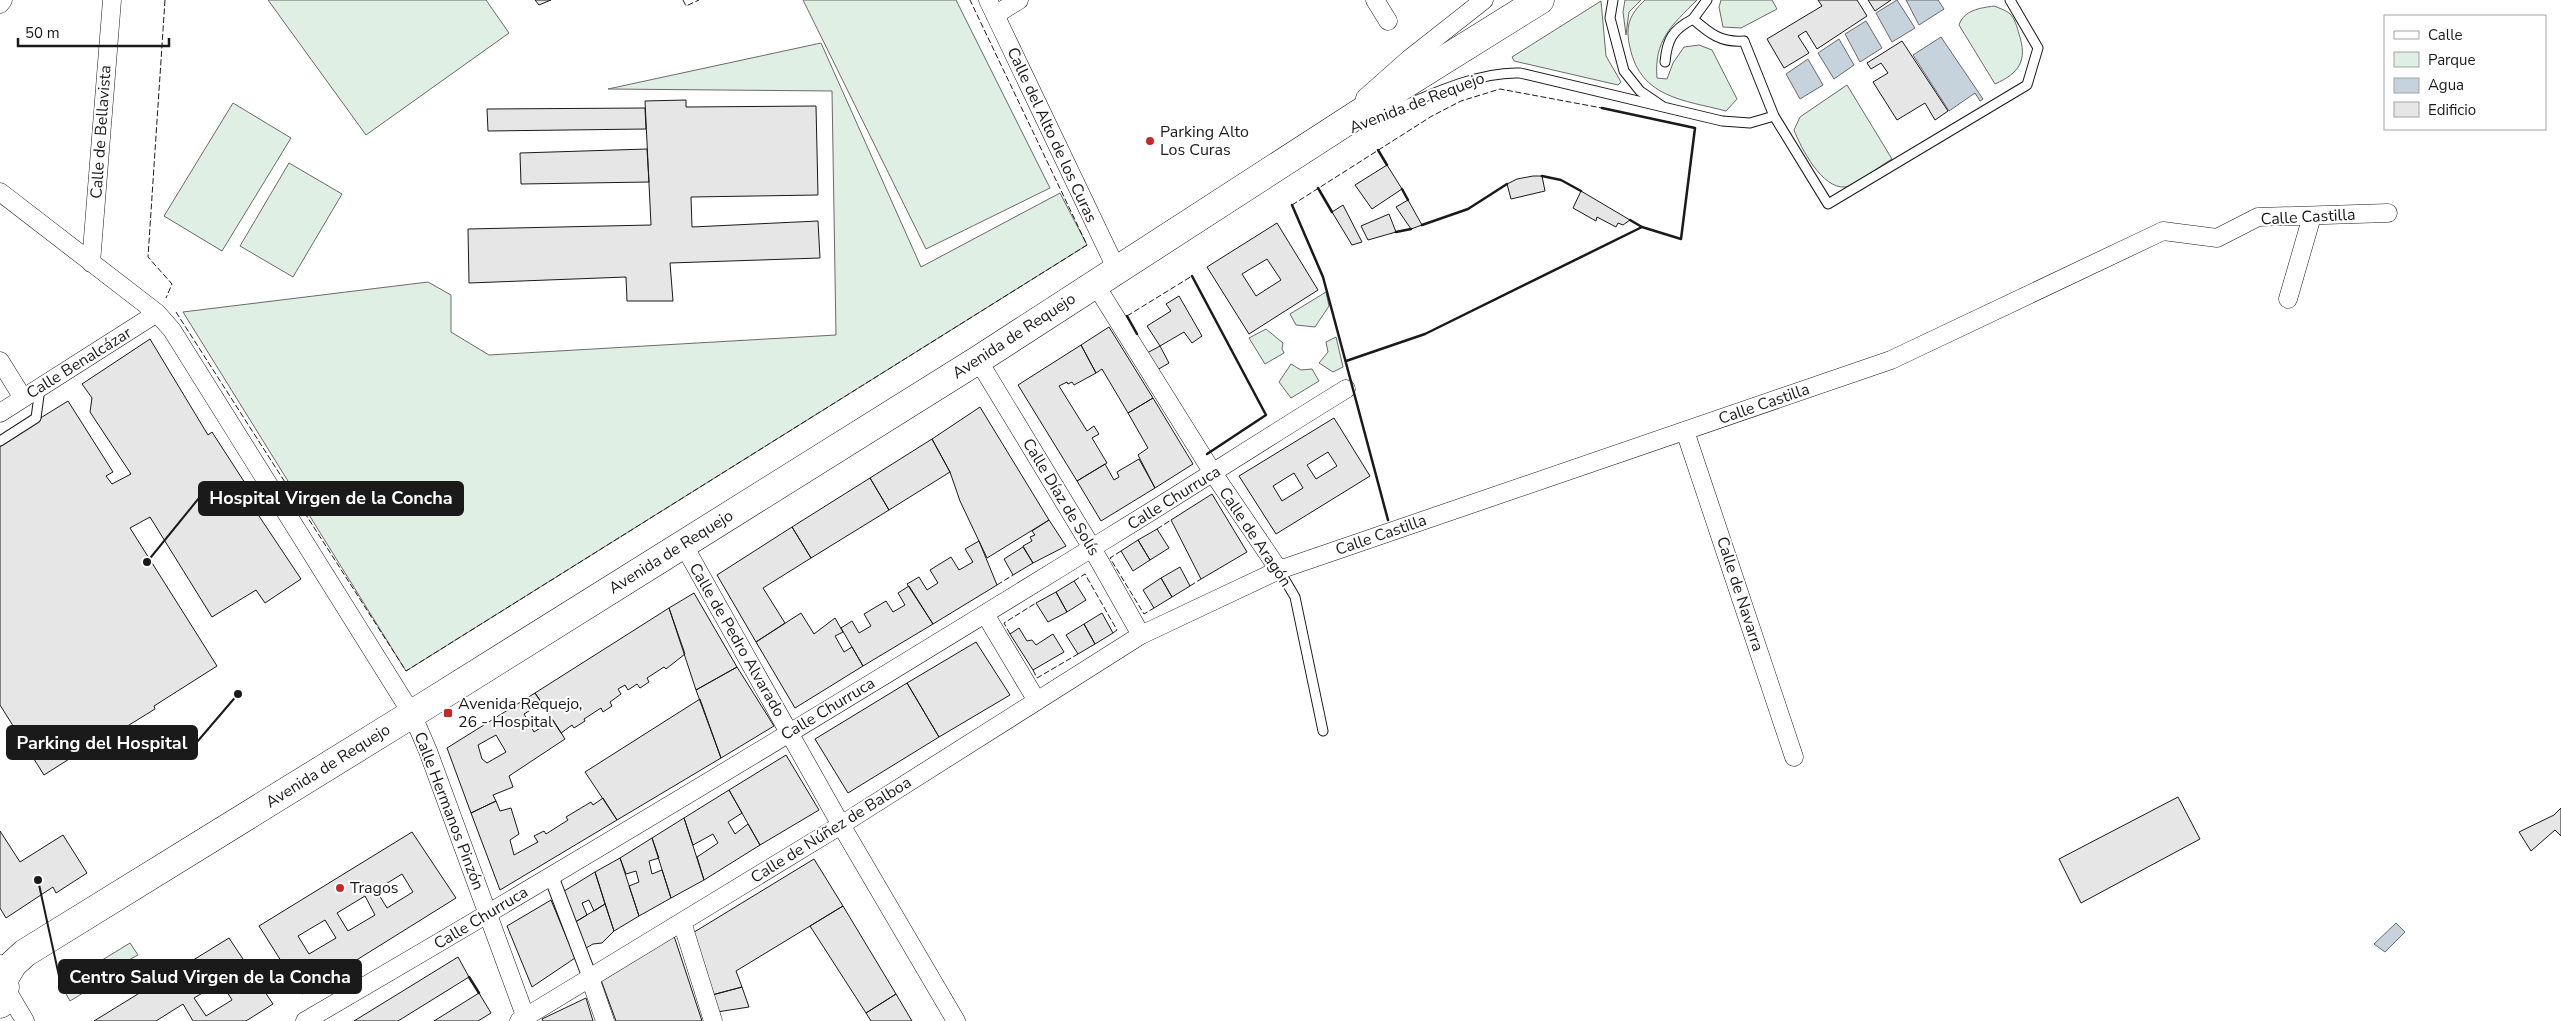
<svg xmlns="http://www.w3.org/2000/svg" width="2561" height="1021" font-family="'Nunito Sans',sans-serif">
	<style>
		.green { fill: #e0efe3; stroke: #6a6a6a }
		.water { fill: #c6d2dc; stroke: #6a6a6a }
		.building { fill: #e6e6e6; stroke: #1a1a1a; fill-rule: evenodd }
		.lines { fill: none; stroke-linecap: round; stroke-linejoin: round }
		.service-casing { stroke: #1a1a1a; stroke-width: 11 }
		.pedestrian-casing { stroke: #1a1a1a; stroke-width: 16 }
		.minor-casing { stroke: #1a1a1a; stroke-width: 19 }
		.trunk-casing { stroke: #1a1a1a; stroke-width: 29 }
		.service { stroke: #fff; stroke-width: 9 }
		.pedestrian { stroke: #fff; stroke-width: 14 }
		.minor { stroke: #fff; stroke-width: 18 }
		.trunk { stroke: #fff; stroke-width: 28 }
		.fence { stroke: #1a1a1a; stroke-width: 1; stroke-dasharray: 6 2.5; stroke-linecap: butt }
		.wall { stroke: #1a1a1a; stroke-width: 2.5 }
		.poi-dot { fill: #c62828; stroke: #fff; stroke-width: 2 }
		.labels { text-anchor: middle; dominant-baseline: central; stroke-width: 4; stroke-linejoin: round; paint-order: stroke }
		.street-label { font-size: 16px; fill: #1a1a1a; stroke: #fff }
		.poi-label { font-size: 16px; fill: #1a1a1a; stroke: #fff; text-anchor: start }
		.leader { fill: none; stroke: #1a1a1a; stroke-width: 2 }
		.callout-dot { fill: #1a1a1a; stroke: #fff; stroke-width: 2 }
		.callout { fill: #1a1a1a; stroke: #1a1a1a; stroke-width: 2 }
		.callout-label { font-size: 18px; text-anchor: middle; font-weight: bold; fill: #fff }
	</style>
	<rect width="100%" height="100%" fill="#fff"/>
	<path class="green" d="M268 0H486L509 33 366 135Z
		M803 0H956L1050 188 926 249Z
		M1625 0H1641L1629 12 1626 35 1623 12Z
		M1645 0H1697C1671 26 1654 40 1657 78L1667 79 1673 63 1684 47 1699 45 1712 50 1737 99 1726 111C1684 100 1641 98 1630 48 1625 26 1629 15 1645 0Z
		M1721 0H1772L1777 9 1741 28 1723 27 1719 7Z
		M1601 1 1606 56 1621 82 1618 85 1514 61 1512 57Z
		M1994 6C1999 8 2005 10 2009 13 2015 18 2017 27 2019 34 2028 61 2019 73 1995 84L1959 25C1964 10 1980 8 1994 6Z
		M821 43 921 267 1060 193 1087 245 406 671 183 312 428 282 451 295V332L489 355 836 335 832 91 608 89Z
		M1847 85 1892 159C1881 165 1855 186 1845 187 1822 189 1801 148 1794 130L1800 117Z
		M233 103 291 138 222 251 164 216Z
		M289 163 342 194 293 277 240 246Z
		M1326 292 1329 306 1315 327 1296 325 1290 314Z
		M1266 329 1283 343 1282 349 1284 353 1265 364 1249 338Z
		M1336 337 1343 367 1333 372 1319 363 1328 352 1326 342Z
		M1291 364 1301 370 1312 369 1319 381 1291 398 1279 382Z
		M130 943 138 955 112 969 94 965Z
		M81 972 106 979 70 1001 61 985Z"/>
	<path class="water" d="M1897 0 1915 28 1892 42 1876 13Z
		M1906 0H1938L1944 9 1919 25Z
		M1866 21 1882 48 1860 62 1845 34Z
		M1941 37 1983 99 1980 101 1975 93 1949 111 1913 55Z
		M1839 39 1854 65 1834 79 1818 53Z
		M1808 59 1823 85 1800 99 1786 74Z
		M2396 923 2405 932 2385 952 2374 944Z"/>
	<path class="building" d="M535 0H551L539 5Z
		M1818 0H1857L1867 16 1817 49 1806 31 1798 36 1809 53 1784 68 1767 39 1822 6Z
		M1868 0H1891L1875 11Z
		M1902 41 1948 111 1935 120 1925 103 1897 120 1873 82 1888 73 1881 63 1871 69 1867 63Z
		M686 100V107L816 106 818 195 691 197 692 227 818 221 820 258 670 263 673 301H627L626 277 469 283 468 229 651 225 645 101Z
		M645 108 646 129 488 131 487 109Z
		M647 149 649 182 521 184 520 153Z
		M1387 165 1402 189 1372 209 1355 185Z
		M1533 176H1542L1545 191 1511 199 1507 184 1517 179Z
		M1581 191 1630 220 1623 225 1618 223 1616 227 1597 217 1596 221 1573 208Z
		M1408 200 1422 225 1411 229 1396 207Z
		M1343 205 1362 242 1352 245 1332 212Z
		M1389 214 1396 232 1368 240 1361 226Z
		M1277 223 1318 290 1249 334 1207 267ZM1267 259 1281 280 1256 296 1242 274Z
		M1179 296 1202 336 1192 343 1184 332 1160 346 1147 326 1171 311 1166 304Z
		M1109 327 1153 398 1128 413 1102 369 1096 373 1081 345Z
		M150 339 208 435 212 432 245 483 239 486 301 579 265 603 256 590 212 617 150 517 130 528 217 666 154 706 155 709 108 738 107 735 44 775 0 705V443L68 401 113 472 106 476 112 484 131 474 90 412 92 398 82 384Z
		M1081 345 1096 373 1074 385 1072 382 1068 384 1067 382 1059 386 1087 431 1094 426 1099 434 1092 438 1107 463 1077 481 1018 385Z
		M1160 346 1169 363 1157 370 1147 353Z
		M1153 398 1193 464 1155 488 1138 455 1148 448 1128 413Z
		M980 407 1049 520 987 558 960 501 950 472 932 439Z
		M1334 418 1370 476 1276 534 1239 476ZM1328 452 1337 466 1316 479 1307 465ZM1294 473 1303 488 1282 501 1273 486Z
		M932 439 950 472 889 510 870 478Z
		M1139 459 1155 488 1101 521 1077 481 1105 464 1114 480 1119 477 1117 472Z
		M870 478 889 510 811 558 792 527Z
		M1212 494 1247 552 1201 579 1171 520Z
		M1049 520 1066 546 1033 563 1023 546 1032 541 1030 537 1035 535 1032 531Z
		M792 527 811 558 763 588 785 623 756 642 717 575Z
		M1157 529 1169 548 1150 560 1138 540Z
		M1138 540 1150 560 1133 571 1121 551Z
		M979 541 997 585 933 624 907 584 919 577 927 590 938 583 930 570 951 557 959 570 973 562 965 549Z
		M1023 547 1033 563 1013 575 1004 559Z
		M1180 567 1190 586 1172 597 1161 578Z
		M1161 578 1172 597 1154 608 1143 590Z
		M1074 581 1086 600 1067 612 1056 592Z
		M909 586 933 624 863 666 841 628 852 621 859 633 871 626 864 614 886 601 893 612 905 605 898 593Z
		M1056 592 1067 612 1048 622 1036 603Z
		M694 593 737 667 696 690 669 608Z
		M669 608 685 654 666 669 664 667 647 678 649 682 640 688 637 684 628 690 625 685 618 689 621 694 610 702 612 706 603 712 601 708 584 719 585 721 574 728 572 725 561 733 535 693Z
		M801 613 814 634 835 618 843 632 835 636 844 652 852 647 863 666 795 708 756 642Z
		M1102 613 1113 633 1095 644 1084 624Z
		M1084 624 1095 644 1078 654 1066 635Z
		M1019 628 1027 641 1032 640 1036 645 1053 634 1064 652 1033 670 1010 634Z
		M976 642 1010 695 939 737 907 683Z
		M737 667 774 726 721 758 696 690Z
		M907 683 939 737 848 793 815 739Z
		M535 693 542 703 524 714 534 732 553 720 565 739 509 776 513 787 493 795 496 801 471 813 447 748ZM496 735 506 752 487 763 482 759 478 745Z
		M700 699 721 758 617 820 585 772Z
		M786 755 819 810 760 845 729 790Z
		M729 790 742 813 728 822 735 834 748 824 760 845 704 880 697 857 718 843 713 834 693 845 684 818Z
		M2178 797 2200 839 2081 903 2059 859Z
		M603 798 617 820 500 890 471 813 496 801 500 811 511 808 519 834 510 840 514 855 538 842 534 836 544 831 546 834 568 820 566 817 591 802 593 805Z
		M2561 808V836L2555 830 2531 851 2519 832 2554 815Z
		M684 818 704 880 671 898 652 838Z
		M0 831 20 862 63 835 87 873 56 893 53 887 6 918 0 908Z
		M412 832 456 898 302 994 259 926ZM402 874 413 892 387 908 376 890ZM365 896 375 915 348 931 337 913ZM325 920 336 938 309 954 298 936Z
		M652 838 659 858 649 861 652 874 662 870 671 898 639 916 629 886 639 882 636 871 626 874 620 858Z
		M620 858 639 916 614 931 595 872Z
		M814 859 843 906 736 971 742 987 712 995 691 934Z
		M595 872 605 904 594 911 589 900 582 903 587 915 572 924 561 893Z
		M551 900 575 958 532 987 507 926Z
		M605 904 614 931 602 943 593 944 581 951 572 924Z
		M843 906 896 994 866 1013 810 926Z
		M674 936 702 1021H616L601 980Z
		M229 938 273 1004 246 1021H193L183 1004 156 1021H94ZM221 982 232 1000 206 1016 194 998Z
		M458 957 469 977 398 1021H354Z
		M742 987 749 1007 717 1012 712 995Z
		M479 993 491 1013 478 1021H434Z
		M896 994 912 1021H871L866 1013Z
		M586 998 593 1021H543L542 1019Z"/>
	<g class="lines">
		<g class="service-casing">
			<path id="service" d="M1613 0 1610 18 1624 71 1640 91 1662 106
				M1707 0 1693 19C1709 33 1721 43 1744 41L1774 116
				M1665 62C1667 40 1672 30 1693 19
				M1371 120C1415 102 1473 71 1520 73L1722 121 1750 123 1774 116 1828 204 2027 85 2038 48 2010 0
				M0 441 36 418 40 388
				M1279 570 1295 597 1323 731"/>
		</g>
		<g class="pedestrian-casing">
			<path id="pedestrian" d="M551 876 590 978"/>
		</g>
		<g class="minor-casing">
			<path id="minor" d="M988 0 1117 270
				M1375 0 1388 21
				M0 4 3 0
				M995 15 1019 0
				M1365 98 1409 59 1484 0
				M0 192 157 313 172 330 412 714 428 751 527 1021
				M91 263 112 0
				M1095 284 1213 473 1279 570
				M2288 299 2312 216
				M978 360 1092 548 1141 635
				M0 361 23 398
				M0 413 157 313
				M1685 431 1794 757
				M683 544 841 825 956 1021
				M985 614 1037 701
				M682 922 713 1021
				M590 978 605 1021
				M5 987 25 1021
				M305 1021C576 863 846 700 1113 535 1191 487 1268 437 1346 389
				M519 1021 841 825 1141 635 1279 570 1891 360 2163 231 2217 238 2258 217 2388 213"/>
		</g>
		<g class="trunk-casing">
			<path id="trunk" d="M0 969 5 987 0 1004
				M4 979 13 964 25 953 412 714 978 360 1386 96 1540 0"/>
		</g>
		<use href="#service" class="service"/>
		<use href="#pedestrian" class="pedestrian"/>
		<use href="#minor" class="minor"/>
		<use href="#trunk" class="trunk"/>
		<path class="fence" d="M165 0 148 257 172 284 166 298
			M683 0 686 6 699 0
			M1292 205 1432 116 1461 101 1500 89 1602 108
			M176 312 406 671 1087 245 970 0
			M1127 316 1192 276
			M1157 529 1171 520
			M1121 551 1110 558 1144 614 1154 608
			M1074 581 1085 574 1117 630 1113 633
			M997 585 1013 575
			M1190 586 1201 579
			M1010 634 1004 623 1036 603
			M1033 670 1037 678 1078 654"/>
		<path class="wall" d="M1602 108 1695 128 1681 239 1642 227 1630 220
			M1378 150 1387 165
			M1542 176 1561 180 1581 191
			M1318 188 1332 212
			M1402 189 1408 200
			M1292 205 1323 277 1388 520
			M1422 225 1468 209 1507 184
			M1396 232 1411 229
			M1192 276 1266 415 1207 454
			M1127 316 1137 334
			M1346 361 1425 334 1642 227
			M469 977 479 993"/>
	</g>
	<g class="poi-dot">
		<circle cx="1150" cy="141" r="5"/>
		<rect x="443" y="708" width="10" height="10" rx="2.5"/>
		<circle cx="340" cy="888" r="5"/>
	</g>
	<g class="labels">
		<g class="street-label">
			<text transform="translate(1417 103) rotate(-21)">Avenida de Requejo</text>
			<text transform="translate(101 132) rotate(-86)">Calle de Bellavista</text>
			<text transform="translate(1052 135) rotate(65)">Calle del Alto de los Curas</text>
			<text transform="translate(2308 217) rotate(-3)">Calle Castilla</text>
			<text transform="translate(1014 336) rotate(-33)">Avenida de Requejo</text>
			<text transform="translate(79 363) rotate(-32)">Calle Benalcázar</text>
			<text transform="translate(1764 404) rotate(-19)">Calle Castilla</text>
			<text transform="translate(1061 497) rotate(59)">Calle Díaz de Solís</text>
			<text transform="translate(1174 498) rotate(-32)">Calle Churruca</text>
			<text transform="translate(1381 535) rotate(-19)">Calle Castilla</text>
			<text transform="translate(1255 537) rotate(56)">Calle de Aragón</text>
			<text transform="translate(671 552) rotate(-32)">Avenida de Requejo</text>
			<text transform="translate(1740 594) rotate(72)">Calle de Navarra</text>
			<text transform="translate(737 640) rotate(60)">Calle de Pedro Alvarado</text>
			<text transform="translate(828 709) rotate(-31)">Calle Churruca</text>
			<text transform="translate(328 766) rotate(-32)">Avenida de Requejo</text>
			<text transform="translate(449 811) rotate(69)">Calle Hermanos Pinzón</text>
			<text transform="translate(831 830) rotate(-32)">Calle de Núñez de Balboa</text>
			<text transform="translate(481 918) rotate(-31)">Calle Churruca</text>
		</g>
		<g class="poi-label">
			<text x="1160" y="132">Parking Alto<tspan x="1160" dy="18">Los Curas</tspan></text>
			<text x="458" y="704">Avenida Requejo,<tspan x="458" dy="18">26 - Hospital</tspan></text>
			<text x="350" y="888">Tragos</text>
		</g>
	</g>
	<path class="leader" d="M147 562L199 498M238 694L197 742M38 880L59 976"/>
	<g class="callout-dot">
		<circle cx="147" cy="562" r="5"/>
		<circle cx="238" cy="694" r="5"/>
		<circle cx="38" cy="880" r="5"/>
	</g>
	<g class="callout">
		<rect x="199" y="482" width="264" height="33" rx="5"/>
		<rect x="7" y="726" width="190" height="33" rx="5"/>
		<rect x="59" y="960" width="302" height="33" rx="5"/>
	</g>
	<g class="callout-label">
		<text x="331" y="504">Hospital Virgen de la Concha</text>
		<text x="102" y="749">Parking del Hospital</text>
		<text x="210" y="983">Centro Salud Virgen de la Concha</text>
	</g>
	<rect x="2384" y="15" width="162" height="115" fill="#ffffff" stroke="#a3a3a3"/>
	<rect x="2394" y="31" width="25" height="8" fill="#ffffff" stroke="#a3a3a3"/>
	<text x="2428" y="40" font-size="15" fill="#1a1a1a">Calle</text>
	<rect x="2394" y="52" width="25" height="15" fill="#e0efe3" stroke="#a3a3a3"/>
	<text x="2428" y="65" font-size="15" fill="#1a1a1a">Parque</text>
	<rect x="2394" y="78" width="25" height="15" fill="#c6d2dc" stroke="#a3a3a3"/>
	<text x="2428" y="90" font-size="15" fill="#1a1a1a">Agua</text>
	<rect x="2394" y="102" width="25" height="15" fill="#e6e6e6" stroke="#a3a3a3"/>
	<text x="2428" y="115" font-size="15" fill="#1a1a1a">Edificio</text>
	<path d="M18 38v8h151v-8" fill="none" stroke="#1a1a1a" stroke-width="2.5"/>
	<text x="25" y="38" font-size="15" fill="#1a1a1a" stroke="#ffffff" stroke-width="4" paint-order="stroke">50 m</text>
</svg>
